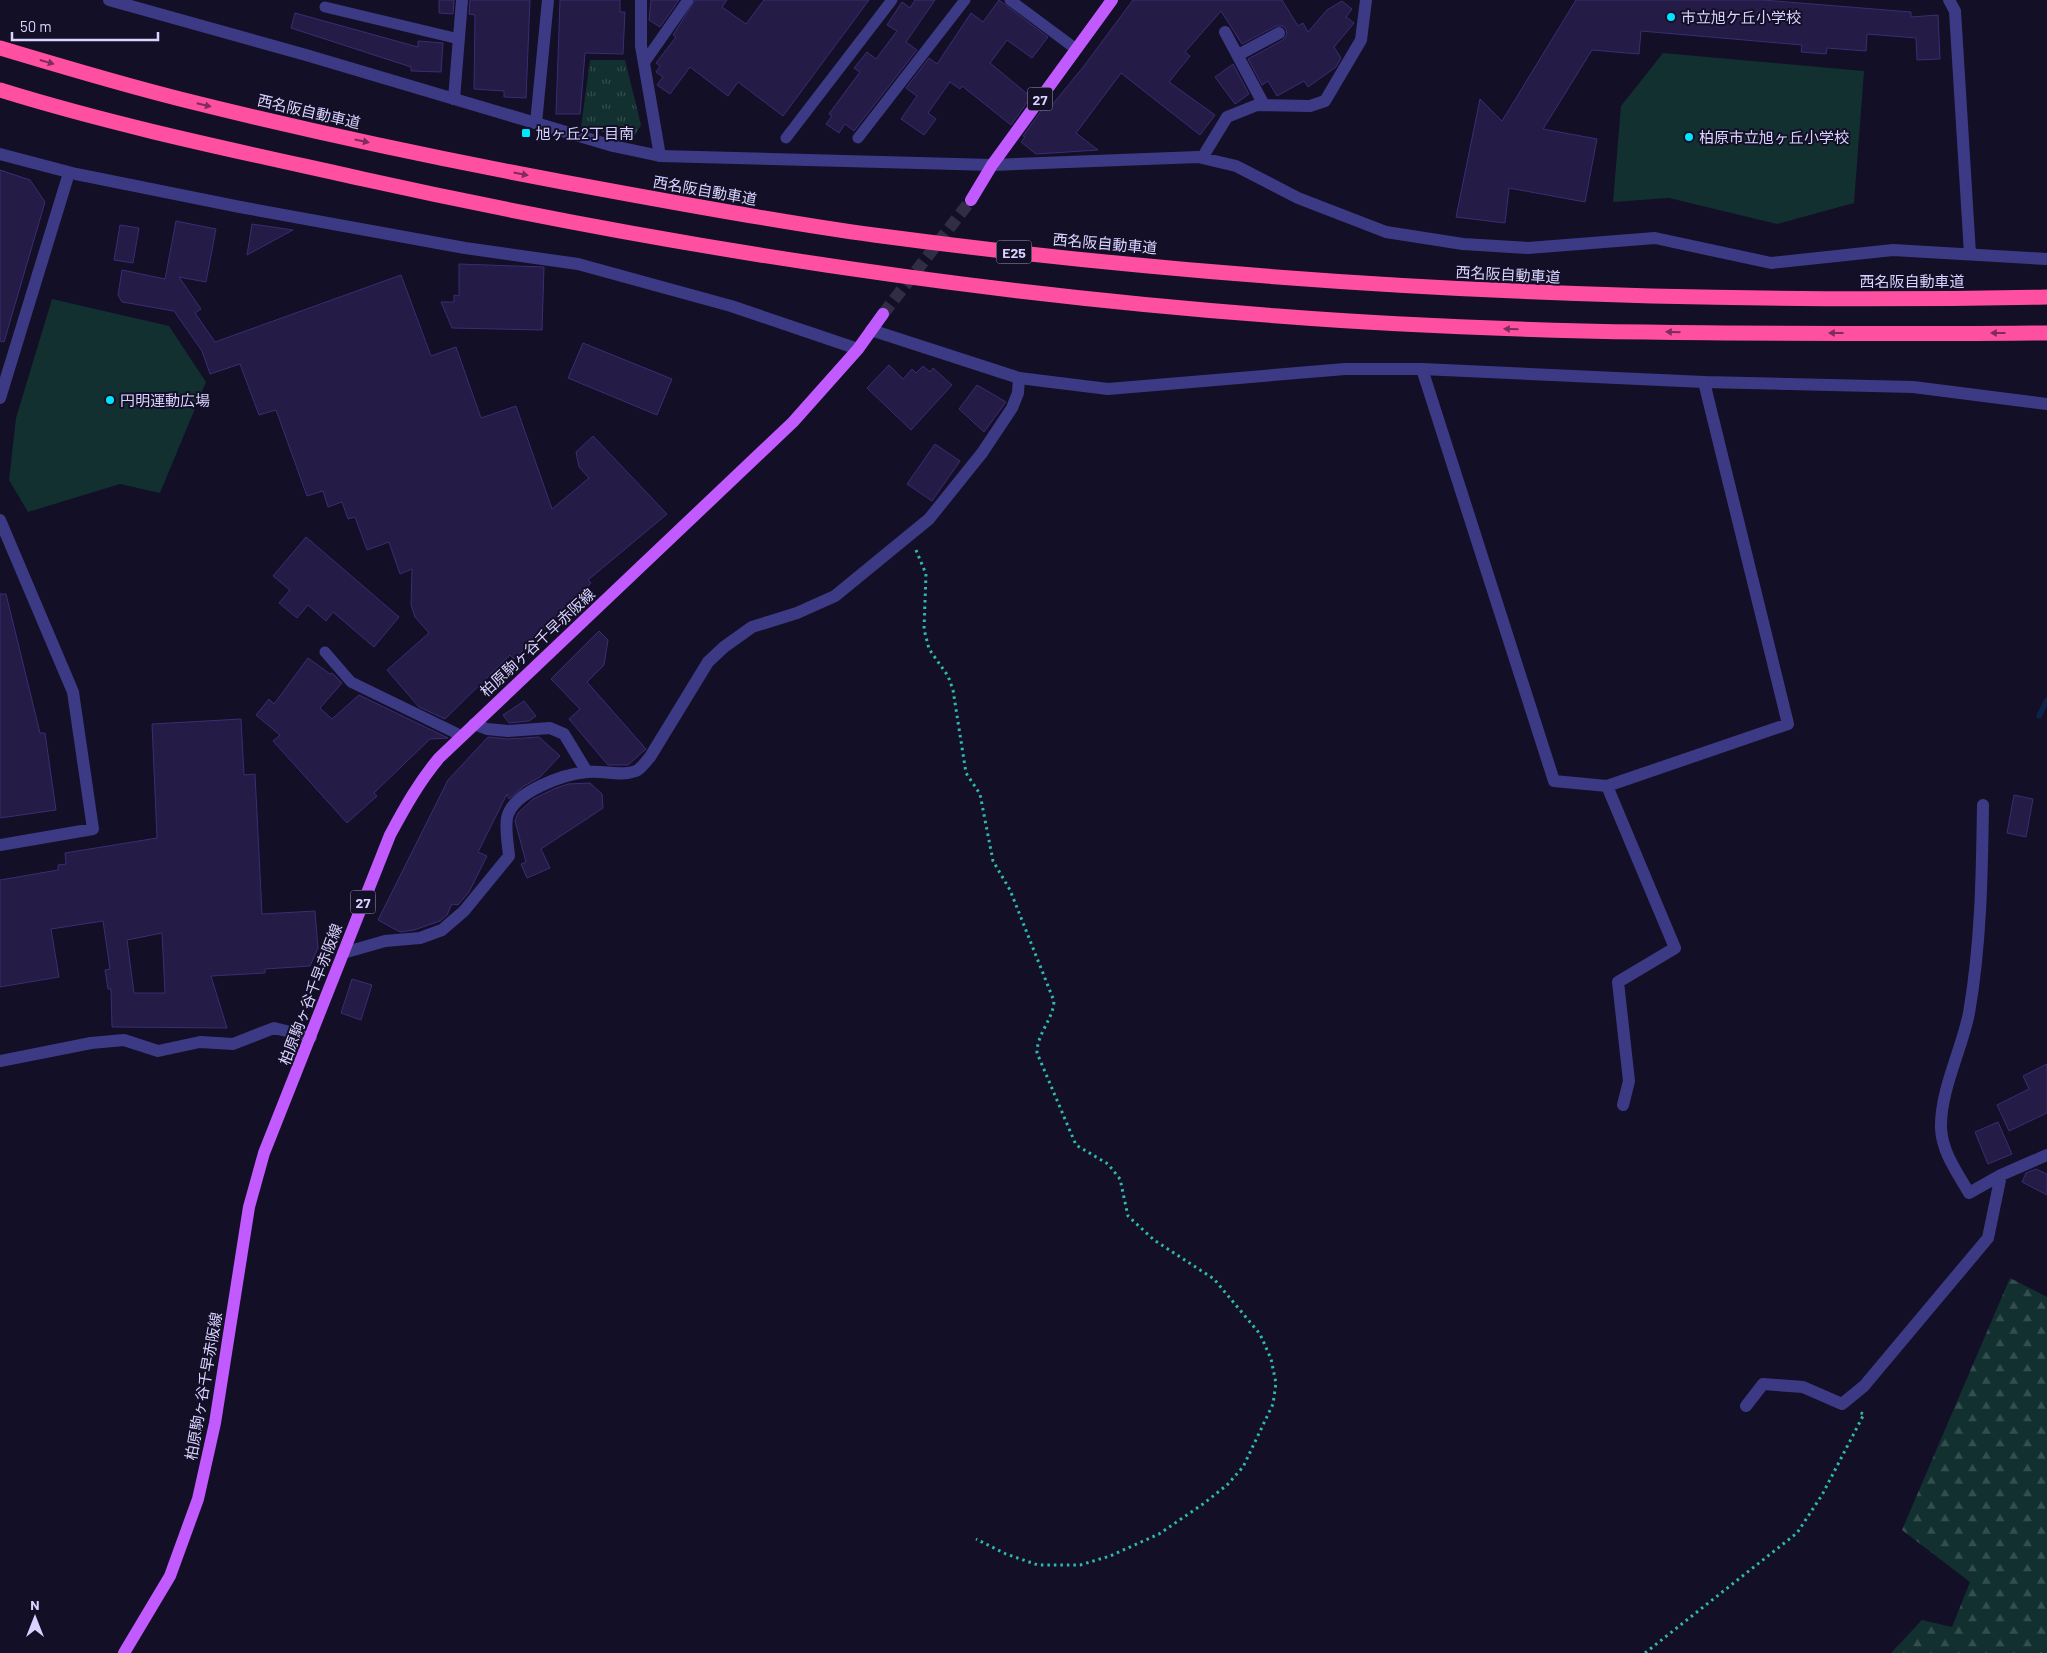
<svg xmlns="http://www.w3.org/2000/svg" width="2047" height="1653" font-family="Barlow,'Noto Sans JP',sans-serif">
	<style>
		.grass { fill: #12302f }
		.forest { fill: url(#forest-firs) }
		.park { fill: url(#park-tufts) }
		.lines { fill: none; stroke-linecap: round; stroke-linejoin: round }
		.stream { stroke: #0c2248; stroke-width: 5.5 }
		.building { fill: #241b47; stroke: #3b2d73; fill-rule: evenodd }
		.primary-tunnel { stroke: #312d47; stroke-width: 12; stroke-dasharray: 12 6; stroke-linecap: butt }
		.path { stroke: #2fb8b0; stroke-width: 3; stroke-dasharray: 2.5 4; stroke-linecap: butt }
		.service { stroke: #3d3a85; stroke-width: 11 }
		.minor { stroke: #3d3a85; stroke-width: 12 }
		.tertiary { stroke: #3d3a85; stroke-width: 12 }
		.primary { stroke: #c25bff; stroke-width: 12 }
		.motorway { stroke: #ff4fa3; stroke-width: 15 }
		.oneway { fill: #7d2c5e }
		.poi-dot { fill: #00e5ff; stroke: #130f26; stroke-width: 2 }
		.labels { text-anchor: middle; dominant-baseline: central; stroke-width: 4; stroke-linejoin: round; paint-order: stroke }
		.shield { fill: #130f26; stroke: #9e99be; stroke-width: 1 }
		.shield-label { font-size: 14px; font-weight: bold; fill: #d9d4ff }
		.poi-label { font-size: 15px; fill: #d9d4ff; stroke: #130f26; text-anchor: start }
		.street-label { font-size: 15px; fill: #d9d4ff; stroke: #130f26 }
	</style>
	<defs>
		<pattern id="forest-firs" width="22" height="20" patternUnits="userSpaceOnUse" patternTransform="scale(1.25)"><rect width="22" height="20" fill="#12302f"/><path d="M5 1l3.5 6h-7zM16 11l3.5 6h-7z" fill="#344d4e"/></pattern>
		<pattern id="park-tufts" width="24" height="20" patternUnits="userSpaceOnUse" patternTransform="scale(1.25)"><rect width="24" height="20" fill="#12302f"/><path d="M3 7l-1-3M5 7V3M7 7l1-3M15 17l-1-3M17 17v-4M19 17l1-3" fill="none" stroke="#344d4e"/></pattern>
	</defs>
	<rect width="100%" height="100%" fill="#130f26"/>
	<path class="grass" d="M1663 53 1864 71 1854 203 1777 224 1669 198 1613 202 1621 106Z
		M52 299 169 326 206 382 160 493 120 484 28 512 9 480 16 418Z"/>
	<path class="forest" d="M2010 1278 2047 1297V1653H1891L1922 1620 1952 1627 1970 1582 1902 1530Z"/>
	<path class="park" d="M590 60H625L641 125 633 138 581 127Z"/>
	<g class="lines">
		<path class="stream" d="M2039 716 2047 700"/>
	</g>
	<path class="building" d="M439 0H454L453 14 439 13Z
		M470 0H530L526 98 504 97V91L474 89 475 15 469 14Z
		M560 0H620V12H625L623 54 585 53 580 114H556Z
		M651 0H679L660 27 649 20Z
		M695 0H727L722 7 746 24 764 0H869L783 116 738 82 728 96 690 67 670 94 657 85 663 77 656 72 660 66 656 63 676 37 673 35Z
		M915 0H935L906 42 917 50 854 131 845 124 839 133 826 124 832 116 829 114 860 72 854 68 867 52 876 59 897 31 887 25 902 2 910 8Z
		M999 0 1048 37 1032 58 1007 40 990 63 1031 97 1011 125 962 86 960 89 950 82 928 113 936 119 924 135 901 119 917 96 906 88 929 58 937 64 971 13 983 22Z
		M1133 0H1282L1298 26 1303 23 1308 32 1327 10 1342 1 1352 9 1346 17 1354 23 1334 47 1341 58 1336 67 1308 87 1304 81 1277 96 1268 81 1262 85 1248 59 1283 40 1287 34 1286 29 1283 26H1276L1242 44 1221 11 1185 52 1190 56 1169 82 1215 115 1200 135 1121 73 1076 133 1098 150 1036 154 1021 142 1025 137 1023 136 1044 107 1048 110 1084 66Z
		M1576 0H1763L1911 12V17L1938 15 1940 59 1917 60 1916 38 1867 34 1866 51 1827 48 1826 54 1801 52 1802 45 1641 31 1639 54 1592 50 1543 129 1597 139 1585 202 1509 188 1505 223 1456 217 1480 99 1502 121Z
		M295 13 418 47V41L443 43 441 72 411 71V67L291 28Z
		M1233 64 1249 94 1235 104 1215 77Z
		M0 170 30 180 45 202 4 342 0 341Z
		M176 221 216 229 206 282 179 277 201 309 195 313 215 342 401 275 431 356 456 347 481 418 516 406 552 509 589 478 579 467 576 452 593 436 667 514 588 580 591 583 514 659 510 655 445 719 419 707 387 670 429 633 415 617 411 605 412 569 400 574 389 542 367 550 355 517 348 519 342 502 328 507 323 491 307 496 276 410 259 415 240 364 210 374 202 351 174 311 122 302 118 295 122 270 165 279Z
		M252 224 293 230 247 255Z
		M120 225 139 228 133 263 114 260Z
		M459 264 544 267 542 330 452 328 441 302H454V295L459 296Z
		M583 343 672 379 657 415 568 378Z
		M889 365 903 379 912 369 916 373 923 366 930 372 933 368 952 385 911 430 867 388Z
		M977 385 1006 402 984 432 959 409Z
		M935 444 960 461 932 501 907 484Z
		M306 537 399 617 374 647 333 612 326 621 308 605 297 618 279 603 290 590 273 576Z
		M0 594H6L40 733H45L56 810 0 818Z
		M599 631 608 640 604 665 587 682 646 749 628 765H608L569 719 580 709 551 679Z
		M308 658 330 674 332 673 342 683 320 708 332 719 359 695 448 738 430 739 374 793 377 796 347 823 273 741 280 735 256 715 269 699 274 704Z
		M524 701 536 716 529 721 509 723 503 715Z
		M241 719 244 775 255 774 262 914 315 911 318 948 310 966 265 969V973L211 976 227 1028 112 1027 111 989H108L105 970 110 969 103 921 51 929 59 977 0 987V880L58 870V865L66 864 65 853 157 838 152 724ZM162 933 165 993H134L127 940Z
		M488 737 508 739 539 737 560 756 540 777 524 786 509 799 507 794 478 852 487 856 469 892 458 905 452 904 447 915 440 921 414 930 400 932 378 920 448 780Z
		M590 783 602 794 603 808 541 849 550 868 527 878 521 864 526 862 515 821 518 813 533 799 556 788 568 784Z
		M2014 795 2033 799 2026 837 2007 833Z
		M352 979 372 985 361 1020 341 1013Z
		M2047 1064V1113L2009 1131 1997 1105 2029 1089 2023 1076Z
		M1998 1122 2012 1154 1988 1164 1975 1132Z
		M2036 1169 2047 1174V1195L2022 1182 2026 1173Z"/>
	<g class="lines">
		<path class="primary-tunnel" d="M883 314 971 200"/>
		<path class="path" d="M916 550 926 574 924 629 929 649 948 676 953 690 966 773 980 794 993 861 1010 890 1054 1001C1053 1020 1037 1033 1037 1053L1076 1145 1108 1164 1120 1179 1128 1216 1154 1240 1214 1279 1260 1334 1271 1359 1276 1383 1273 1404 1243 1467 1227 1485 1203 1504 1159 1534 1110 1556 1080 1565H1038L1006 1554 976 1539
			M1645 1653 1797 1533 1822 1495 1864 1414 1858 1412"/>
		<path class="service" d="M1010 0 1076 49
			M325 7 459 39
			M644 63 688 0
			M786 138 892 0
			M858 138 965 0
			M325 652 351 682 462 736"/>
		<path class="minor" d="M641 0V46L660 156
			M1949 0 1955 11 1970 254
			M1225 32 1264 105
			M1238 55 1279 33
			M454 99 462 0
			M536 123 548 0
			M1202 158 1227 117 1257 105 1310 106 1325 101 1361 40 1366 0
			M992 165 1198 157 1236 166 1298 198 1386 232 1463 244 1528 248 1655 238 1771 263 1893 250 2047 259
			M1422 369 1554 781 1607 786 1788 724 1704 382
			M0 398 69 173
			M0 520 73 692 93 829 0 845
			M474 724 487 729 508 731 550 728 564 734 587 772
			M1607 786 1675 948 1618 982 1629 1081 1623 1105
			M1983 805C1982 874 1981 944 1969 1013 1962 1049 1940 1091 1941 1128 1942 1152 1957 1172 1969 1193L2001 1175 2047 1155
			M343 953 385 941 420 938 442 930 464 911 509 856C508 844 505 829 507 818 512 792 564 774 587 772 603 770 620 777 636 771 641 769 646 761 650 757L708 662 724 647 752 627 797 613 835 596 929 519 982 453 1012 408 1018 393 1019 378
			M0 1061 91 1043 124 1040 158 1051 200 1042 233 1044 274 1028 311 1037
			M1746 1406 1763 1384 1803 1387 1842 1404 1864 1386 1988 1238 2001 1175"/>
		<path class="tertiary" d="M109 0 306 55 613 146 660 156 992 165
			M0 154 76 174 240 207 465 248 578 264 731 306 858 349
			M871 330 1019 378 1108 389 1345 369H1422L1704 382 1913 387 2047 404"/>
		<path class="primary" d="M971 200 992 165 1112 0
			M124 1653 170 1576 198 1499 215 1423 249 1207 264 1153 390 835C405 807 419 782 439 758L793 422 858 349 883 314"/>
		<path class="motorway" d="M0 48C60 66 120 84 180 99 328 136 478 167 628 194 710 209 792 224 874 235 1263 287 1655 305 2047 297
			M0 90C119 127 242 152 363 179 665 246 970 293 1278 316 1534 336 1791 334 2047 333"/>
	</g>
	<defs><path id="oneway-solid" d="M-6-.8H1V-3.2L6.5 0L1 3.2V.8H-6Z" transform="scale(1.25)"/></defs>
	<g class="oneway">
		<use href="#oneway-solid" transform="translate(47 62) rotate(16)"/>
		<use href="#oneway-solid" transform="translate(204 105) rotate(13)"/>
		<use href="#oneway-solid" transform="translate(362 141) rotate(12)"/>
		<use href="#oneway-solid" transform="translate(521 174) rotate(11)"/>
		<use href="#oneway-solid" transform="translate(1511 329) rotate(-178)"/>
		<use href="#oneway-solid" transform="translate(1673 332) rotate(-179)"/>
		<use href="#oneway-solid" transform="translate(1836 333) rotate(180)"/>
		<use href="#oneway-solid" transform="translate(1998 333) rotate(180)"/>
	</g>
	<g class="poi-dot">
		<circle cx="1671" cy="17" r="5"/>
		<rect x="521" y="128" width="10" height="10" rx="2.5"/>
		<circle cx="1689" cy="137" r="5"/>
		<circle cx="110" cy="400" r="5"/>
	</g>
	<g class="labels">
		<g class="shield">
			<rect x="1027.5" y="87.5" width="25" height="23" rx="4"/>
			<rect x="996.5" y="240.5" width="35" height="23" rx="4"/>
			<rect x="350.5" y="890.5" width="25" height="23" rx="4"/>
		</g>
		<g class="shield-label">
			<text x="1040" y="99">27</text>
			<text x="1014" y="252">E25</text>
			<text x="363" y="902">27</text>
		</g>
		<g class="poi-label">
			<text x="1681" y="17">市立旭ケ丘小学校</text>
			<text x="536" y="133">旭ヶ丘2丁目南</text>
			<text x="1699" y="137">柏原市立旭ヶ丘小学校</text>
			<text x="120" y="400">円明運動広場</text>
		</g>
		<g class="street-label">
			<text transform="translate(309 111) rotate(13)">西名阪自動車道</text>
			<text transform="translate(705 190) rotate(10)">西名阪自動車道</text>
			<text transform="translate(1105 243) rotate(5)">西名阪自動車道</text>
			<text transform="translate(1508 274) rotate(3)">西名阪自動車道</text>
			<text x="1912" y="281">西名阪自動車道</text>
			<text transform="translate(537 642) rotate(-43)">柏原駒ヶ谷千早赤阪線</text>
			<text transform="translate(310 994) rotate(-69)">柏原駒ヶ谷千早赤阪線</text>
			<text transform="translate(203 1386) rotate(-80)">柏原駒ヶ谷千早赤阪線</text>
		</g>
	</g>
	<g transform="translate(35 1618)" stroke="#130f26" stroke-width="4" paint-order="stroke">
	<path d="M0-4L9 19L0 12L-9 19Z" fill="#d9d4ff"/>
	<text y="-8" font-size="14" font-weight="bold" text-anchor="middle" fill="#d9d4ff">N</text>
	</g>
	<path d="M12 32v8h146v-8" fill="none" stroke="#d9d4ff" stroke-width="2.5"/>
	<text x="20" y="32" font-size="15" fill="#d9d4ff" stroke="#130f26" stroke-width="4" paint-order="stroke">50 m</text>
</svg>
